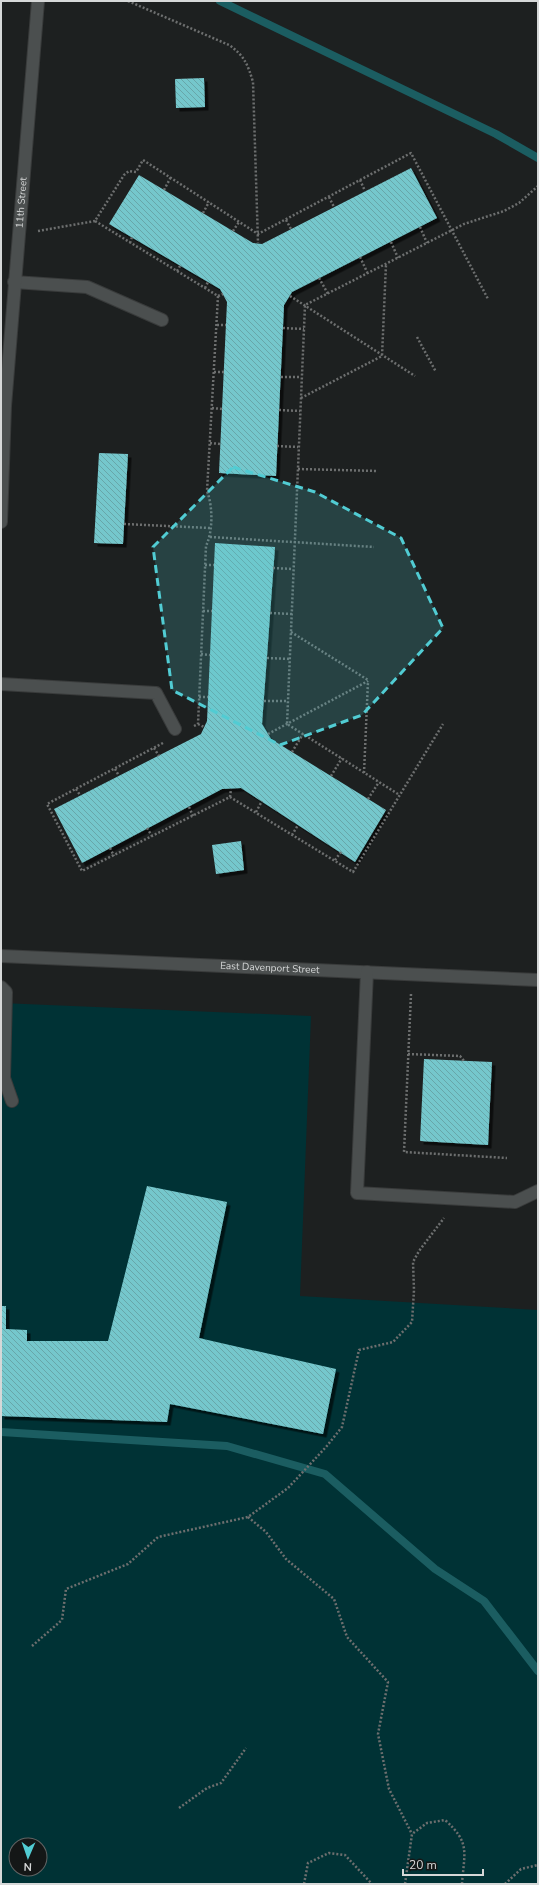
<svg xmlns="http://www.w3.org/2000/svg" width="539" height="1885" font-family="'Nunito Sans',sans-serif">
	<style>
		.park { fill: #003235; fill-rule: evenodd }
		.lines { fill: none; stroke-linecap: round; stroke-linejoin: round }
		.stream { stroke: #1b5d61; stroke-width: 8 }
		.building { fill: url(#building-back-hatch); filter: url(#shadow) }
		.minor-casing { stroke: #393b3b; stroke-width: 14 }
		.path { stroke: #6d6f6f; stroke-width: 2.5; stroke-dasharray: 2 2; stroke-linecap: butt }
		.minor { stroke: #4b4f4f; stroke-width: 12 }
		.marked { fill: #51ccd3; fill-opacity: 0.2; stroke: #51ccd3; stroke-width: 3; stroke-dasharray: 8 5; stroke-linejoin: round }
		.labels { text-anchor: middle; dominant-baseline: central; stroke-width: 4; stroke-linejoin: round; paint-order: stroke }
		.street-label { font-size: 10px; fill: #d6d8d8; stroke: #141717 }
	</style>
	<defs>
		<pattern id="building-back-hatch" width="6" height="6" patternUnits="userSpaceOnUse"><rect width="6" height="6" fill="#75c7cc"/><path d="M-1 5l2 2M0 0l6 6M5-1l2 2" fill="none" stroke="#68a6a9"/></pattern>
		<filter id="shadow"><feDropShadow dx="3.5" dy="3.5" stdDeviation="0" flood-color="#0009"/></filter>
	</defs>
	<rect width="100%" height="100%" fill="#1d2020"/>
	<path class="park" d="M1 1003 311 1016 300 1296 538 1310V1884H1ZM16 1845H40V1869H16Z"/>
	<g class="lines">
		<path class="stream" d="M220 1 496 134 538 158
			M1 1432 227 1446 325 1474 435 1569 484 1601 538 1671"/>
	</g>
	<path class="building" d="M204 78 205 107 176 108 175 79Z
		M411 168 437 218 292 292 284 305 276 476 219 473 227 302 220 289 109 224 139 175 253 243 262 244Z
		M99 453 128 454 123 544 94 543Z
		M215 543 275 547 262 724 271 739 386 810 355 862 241 788 222 789 82 863 54 809 201 734 207 721Z
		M241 841 244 870 216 874 212 845Z
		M424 1059 492 1062 488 1145 420 1141Z
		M147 1186 227 1202 199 1338 336 1369 323 1434 170 1404 167 1422 1 1416V1306H6V1329L27 1330V1341H108Z"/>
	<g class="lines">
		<g class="minor-casing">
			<g id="minor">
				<path d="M14 282 87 287 162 320"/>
				<path id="s1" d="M1 522 5 406 38 1"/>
				<path d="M1 684 156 693 175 729"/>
				<path id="s2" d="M1 956 538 980"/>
				<path d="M367 972 357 1193 515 1202 538 1191"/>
				<path d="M1 987 6 992 4 1078 12 1101"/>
			</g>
		</g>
		<path class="path" d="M128 1 229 45C244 55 248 65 253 82L258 243
			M360 180 365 191
			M164 190 171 177
			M329 197 334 207
			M203 213 209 202
			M286 220 291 229
			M420 227 427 243
			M38 231 95 221
			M233 231 239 222
			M391 242 398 258
			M130 243 132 237
			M360 257 368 274
			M177 271 180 266
			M319 278 328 294
			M205 288 208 282
			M218 296 223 294
			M290 296 415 376
			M217 325H226
			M283 328 304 329
			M417 337 436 372
			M214 372H224
			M281 377H301
			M301 398 382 356 386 264
			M212 408 222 409
			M279 410 300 411
			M210 443 220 444
			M277 446 298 447
			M298 469 377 471
			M124 524 210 528
			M210 537 374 547
			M205 565H214
			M273 568 293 569
			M203 611H212
			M270 613 292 614
			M291 632 368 680
			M201 654 210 655
			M267 658 290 659
			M199 697H208
			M264 701H288
			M198 724 204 727
			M194 726 198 724 206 546C213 531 213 507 207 491L218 296 95 221 124 175 129 171 136 172 143 160 258 234 411 153 488 299
			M268 734 368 681
			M163 743 47 804 82 871 230 797 353 872 443 724
			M154 748 159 756
			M292 752 303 734
			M115 769 119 776
			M364 773 368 681
			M331 776 342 758
			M76 789 80 795
			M398 794 287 724 305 305 464 224 504 211 519 203 538 186
			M230 797 231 789
			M368 799 379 782
			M189 807 193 816
			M256 812 262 801
			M147 828 152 836
			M292 835 298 825
			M110 848 114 856
			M335 860 341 852
			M411 994 404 1152 507 1158
			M408 1054 460 1056 464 1061
			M248 1517 266 1532 286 1559 334 1599 347 1637 388 1682 378 1734 389 1789 412 1834
			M32 1646 62 1620 66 1589 128 1564 158 1537 248 1517 288 1488 326 1447 342 1427 359 1350 393 1342 412 1322 414 1290 413 1262 419 1251 444 1218
			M179 1808 207 1788 221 1783 246 1748
			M304 1884 308 1863 329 1853 345 1855 372 1884
			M405 1884 412 1834 427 1823 445 1820C471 1843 464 1853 462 1884
			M505 1884 521 1869 538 1865"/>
		<use href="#minor" class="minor"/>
	</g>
	<path class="marked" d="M233 467 315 492 401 538 443 628 362 715 280 745 172 690 153 547Z"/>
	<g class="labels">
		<g class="street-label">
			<text stroke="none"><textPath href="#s1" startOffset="320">11th Street</textPath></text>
			<text stroke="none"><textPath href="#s2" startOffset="269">East Davenport Street</textPath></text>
		</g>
	</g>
	<rect width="539" height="1885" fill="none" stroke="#d6d8d8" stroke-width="4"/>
	<g transform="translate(28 1857) rotate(182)"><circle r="19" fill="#141717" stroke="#626464"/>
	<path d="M0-3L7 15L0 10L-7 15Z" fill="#51ccd3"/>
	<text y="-6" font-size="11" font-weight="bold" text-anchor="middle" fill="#d6d8d8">N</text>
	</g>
	<path d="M403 1869v6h80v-6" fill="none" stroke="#d6d8d8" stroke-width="2"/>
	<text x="409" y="1869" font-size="12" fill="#d6d8d8" stroke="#141717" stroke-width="3" paint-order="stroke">20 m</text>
</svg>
